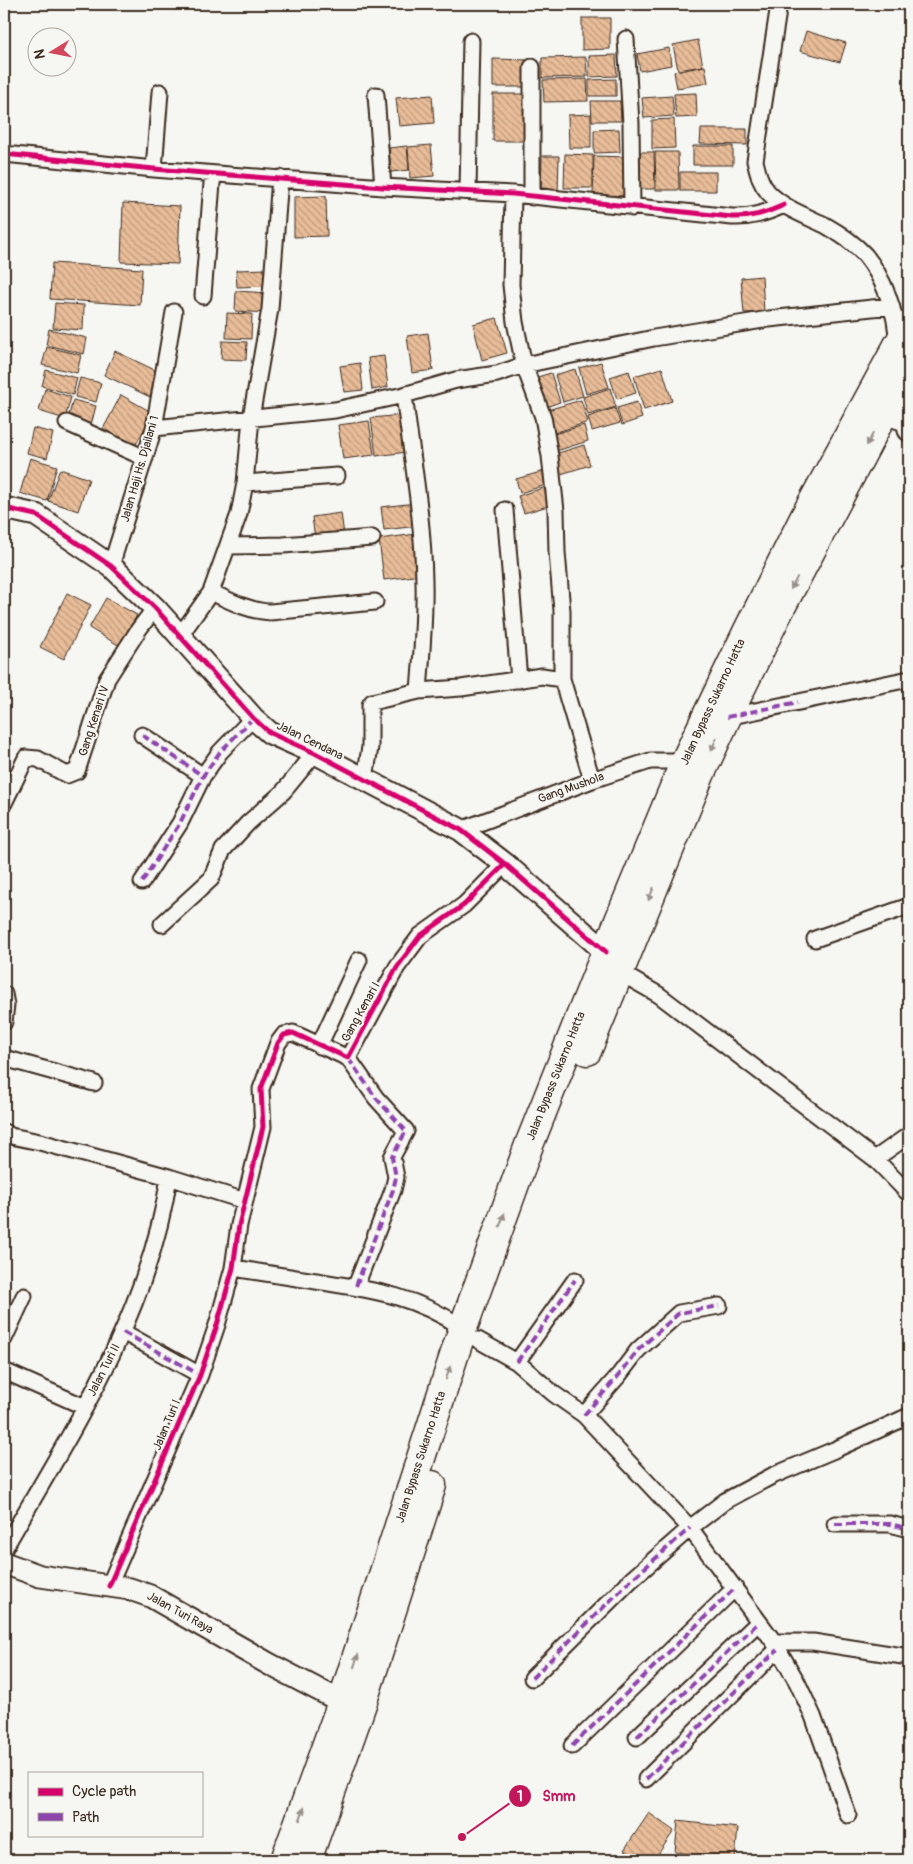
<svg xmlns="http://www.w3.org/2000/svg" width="913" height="1864" font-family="Pangolin,sans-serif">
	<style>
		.building { fill: url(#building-back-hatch); stroke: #3b2a1e }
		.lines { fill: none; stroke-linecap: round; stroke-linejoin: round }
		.street-casing { stroke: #3b2a1e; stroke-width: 19 }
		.secondary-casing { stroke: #3b2a1e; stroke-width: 25 }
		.highway-casing { stroke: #3b2a1e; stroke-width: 31 }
		.street { stroke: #f6f6f2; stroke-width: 15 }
		.secondary { stroke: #f6f6f2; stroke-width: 21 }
		.highway { stroke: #f6f6f2; stroke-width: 28 }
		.quiet { stroke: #8e44ad; stroke-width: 4; stroke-dasharray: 8 4; stroke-linecap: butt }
		.cycleway-casing { stroke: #f6f6f2; stroke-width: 8 }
		.cycleway { stroke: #d6006c; stroke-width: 5 }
		.oneway { fill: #989088 }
		.labels { text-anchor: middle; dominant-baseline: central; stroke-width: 4.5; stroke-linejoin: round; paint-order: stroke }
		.street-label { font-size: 12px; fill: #3b2a1e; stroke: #f6f6f2 }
		.leader { fill: none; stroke: #c2185b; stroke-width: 2 }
		.callout-dot { fill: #c2185b; stroke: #f6f6f2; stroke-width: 2 }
		.mark-label { font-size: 15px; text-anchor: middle; font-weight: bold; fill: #fff }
		.callout-label { font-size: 14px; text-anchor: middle; font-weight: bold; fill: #c2185b; stroke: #f6f6f2; stroke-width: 4.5; stroke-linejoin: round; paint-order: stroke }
	</style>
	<defs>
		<pattern id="building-back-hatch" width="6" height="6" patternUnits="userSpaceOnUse" patternTransform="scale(1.25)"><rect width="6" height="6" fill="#e9bd99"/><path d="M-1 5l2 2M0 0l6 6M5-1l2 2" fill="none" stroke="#be9a7c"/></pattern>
	</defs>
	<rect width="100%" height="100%" fill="#f6f6f2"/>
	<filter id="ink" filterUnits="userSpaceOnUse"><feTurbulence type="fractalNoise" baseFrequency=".02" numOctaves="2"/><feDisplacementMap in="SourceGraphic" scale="10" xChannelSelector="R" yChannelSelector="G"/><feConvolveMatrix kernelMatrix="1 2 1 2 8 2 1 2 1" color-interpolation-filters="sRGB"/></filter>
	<g filter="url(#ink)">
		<path class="building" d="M582 18H610V49L582 50Z
			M806 31 846 43 840 62 800 51Z
			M698 40 703 66 678 70 673 45Z
			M669 48 671 65 640 71 637 54Z
			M616 55 617 76 589 77V56Z
			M586 57 587 77 542 78V58Z
			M493 59 529 60V87H493Z
			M705 66 708 83 677 88 674 72Z
			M587 79 588 101 544 102 543 80Z
			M616 79V96H589V80Z
			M696 93 697 117 676 118 674 94Z
			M493 94H526V141H493Z
			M432 95 434 123 399 126 396 98Z
			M672 96 674 116 644 118 642 98Z
			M591 101H620L621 121H592Z
			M591 114V148H569L568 115Z
			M674 119 675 148 652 149V120Z
			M619 129 620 152 594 153V130Z
			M701 129H747V145L700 144Z
			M431 145 434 176 410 178 408 147Z
			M407 146 409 170 391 172 389 148Z
			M693 146H733V165H693Z
			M633 152H654L655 189H633Z
			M655 152H678L679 190H656Z
			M565 154 593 155V188H564Z
			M542 156H559L558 192H541Z
			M594 156 627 157 626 196 593 195Z
			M680 172H716V191H680Z
			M326 196 327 236 294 237V197Z
			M123 203 180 206 178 264 121 262Z
			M52 263 142 269 140 305 50 299Z
			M269 269 270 286 237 287 236 270Z
			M762 276 764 312 744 313 741 278Z
			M236 291 268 293 267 313 235 311Z
			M55 303 84 305 83 330 53 328Z
			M227 313 252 314 251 339 226 338Z
			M497 318 507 353 482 360 473 324Z
			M49 329 87 338 84 354 46 345Z
			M428 333 433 370 412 373 407 336Z
			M222 341 247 342 246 360 221 359Z
			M47 347 81 355 77 373 42 365Z
			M115 351 163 374 152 398 104 375Z
			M384 356 388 387 372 390 368 358Z
			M601 362 609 387 586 394 579 368Z
			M360 363 363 390 344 392 340 366Z
			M662 368 672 401 644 410 634 376Z
			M575 369 583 396 563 402 555 375Z
			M46 370 77 378 73 395 42 386Z
			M629 371 636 393 617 399 610 377Z
			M551 373 560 402 543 408 534 378Z
			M80 378 101 383 96 402 75 397Z
			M610 388 616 407 588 415 583 397Z
			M45 389 71 397 65 419 39 411Z
			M121 395 153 413 135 446 103 429Z
			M73 400 96 406 91 425 68 419Z
			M581 400 588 422 551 434 544 411Z
			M637 402 642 418 622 425 617 408Z
			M615 408 620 423 592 431 588 417Z
			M402 415 407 452 376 456 371 418Z
			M369 421 374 455 343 459 338 425Z
			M584 425 588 441 556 451 551 435Z
			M33 428 53 433 47 458 27 453Z
			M584 445 590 465 561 474 555 454Z
			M30 458 57 466 47 501 20 493Z
			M60 469 89 479 78 511 48 501Z
			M548 470 552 483 520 493 516 479Z
			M549 486 555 504 524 513 518 496Z
			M416 503 418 526 384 530 381 507Z
			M341 513 344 535 315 539 312 517Z
			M416 534 421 575 384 580 379 539Z
			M67 593 91 605 64 659 40 647Z
			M106 598 137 615 120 646 89 628Z
			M649 1813 674 1831 654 1860H639L624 1850Z
			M678 1821 738 1828 735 1859 675 1852Z"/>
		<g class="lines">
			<g class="street-casing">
				<path id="street" d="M779 4 755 161C758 173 760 183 768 192 783 208 806 216 825 225 839 233 854 243 865 255 883 277 897 312 897 341
					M626 39 631 124 632 208
					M376 95 383 187
					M4 154 154 169 383 187 513 194 732 217C751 218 766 213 784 205
					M154 169 160 92
					M468 191 471 41
					M513 194 511 285 515 322 524 365 543 417 550 456 556 511 557 552 562 611V679L592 780
					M532 197V67
					M203 296 212 183 214 174
					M404 395C412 457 423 518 424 581 425 617 422 654 419 691
					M67 423 145 458
					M154 428 335 410 404 395 456 380 497 374 524 365 654 338 769 319 891 306
					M245 483 337 476
					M505 510 519 680
					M228 546 283 545 372 538
					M111 566 154 428 174 312
					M211 592C230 601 249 611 270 612L375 602
					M179 637 211 592 239 514 245 483 251 418 270 309 280 178
					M727 717 909 679
					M142 735 203 776
					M365 779 370 747V705L372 702 419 691 461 688 542 676 562 679
					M4 803 26 758 38 759 67 775 77 771 107 679 139 629 155 608
					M461 830 592 780 650 761H685
					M142 882 180 823 203 776 220 752 253 718
					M162 924 211 879 223 850 248 823 283 792 315 753
					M815 939 909 906
					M619 972 659 995 875 1159 909 1194
					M4 994 6 1005 4 1022
					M319 1046 359 960
					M4 1058 94 1083
					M348 1058 376 1098 406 1131 392 1157 396 1177 393 1190 356 1286
					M4 1132 11 1136 40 1142 169 1177 245 1201
					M875 1159 909 1135
					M233 1268C260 1272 288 1277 316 1281 373 1290 414 1295 463 1328
					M123 1332 200 1375
					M4 1339 24 1296
					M478 1340 517 1362 554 1394 584 1415 690 1528 774 1642 797 1682 813 1716 848 1815
					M517 1362 575 1280
					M4 1371 85 1407
					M584 1415 619 1375 638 1350 679 1313 719 1306
					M835 1524H890L909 1529
					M4 1549C71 1432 149 1314 169 1177
					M109 1586 200 1375 217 1325 233 1268 239 1225 263 1127 261 1089 278 1043 284 1035 293 1033 348 1058 397 967 420 936 464 905 505 864
					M774 1642H813L909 1657
					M532 1678 631 1580 690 1528 725 1501 772 1476 834 1450 909 1416
					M637 1737 759 1622
					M572 1746 735 1588
					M646 1779 777 1650"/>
			</g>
			<g class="secondary-casing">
				<path id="secondary" d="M884 413 908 421 909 430
					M4 508 36 515 111 566 155 608 253 718 270 733 315 753 461 830 505 864 606 952
					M4 1563 40 1576 130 1589 150 1596 269 1664 342 1702"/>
			</g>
			<g class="highway-casing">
				<path id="highway" d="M587 1051 700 775 727 717 777 615 909 365
					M285 1860 342 1702 463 1328 529 1145 606 952 685 761 748 630 805 516 909 325
					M307 1860 363 1701 432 1485"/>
			</g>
			<use href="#street" class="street"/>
			<use href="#secondary" class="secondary"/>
			<use href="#highway" class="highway"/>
			<path class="quiet" d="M727 717 798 702
				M142 735 203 776
				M142 882 180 823 203 776 220 752 253 718
				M348 1058 376 1098 406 1131 392 1157 396 1177 393 1190 356 1286
				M123 1332 200 1375
				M517 1362 575 1280
				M584 1415 619 1375 638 1350 679 1313 719 1306
				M835 1524H890L909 1529
				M532 1678 631 1580 690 1528
				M637 1737 759 1622
				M572 1746 735 1588
				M646 1779 777 1650"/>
			<g class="cycleway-casing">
				<path id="cycleway" d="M4 154 154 169 383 187 513 194 732 217C751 218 766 213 784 205
					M4 508 36 515 111 566 155 608 253 718 270 733 315 753 461 830 505 864 606 952
					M109 1586 200 1375 217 1325 233 1268 239 1225 263 1127 261 1089 278 1043 284 1035 293 1033 348 1058 397 967 420 936 464 905 505 864"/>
			</g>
			<use href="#cycleway" class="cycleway"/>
		</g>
		<defs><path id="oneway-solid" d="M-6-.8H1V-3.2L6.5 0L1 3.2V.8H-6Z" transform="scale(1.25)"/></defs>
		<g class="oneway">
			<use href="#oneway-solid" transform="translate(870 439) rotate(118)"/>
			<use href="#oneway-solid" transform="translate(794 583) rotate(118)"/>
			<use href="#oneway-solid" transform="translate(714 744) rotate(114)"/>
			<use href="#oneway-solid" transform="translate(651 894) rotate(112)"/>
			<use href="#oneway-solid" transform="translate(502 1220) rotate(-70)"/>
			<use href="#oneway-solid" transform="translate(448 1373) rotate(-72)"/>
			<use href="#oneway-solid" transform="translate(356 1661) rotate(-72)"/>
			<use href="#oneway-solid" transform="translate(302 1814) rotate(-70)"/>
		</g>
	</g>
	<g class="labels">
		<g class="street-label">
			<text transform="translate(140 469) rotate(-74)">Jalan Haji Hs. Djailani 1</text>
			<text transform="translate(713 702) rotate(-65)">Jalan Bypass Sukarno Hatta</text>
			<text transform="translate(94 721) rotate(-72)">Gang Kenari IV</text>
			<text transform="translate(310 741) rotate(26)">Jalan Cendana</text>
			<text transform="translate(571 788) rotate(-20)">Gang Mushola</text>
			<text transform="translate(361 1012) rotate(-61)">Gang Kenari I</text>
			<text transform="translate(556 1076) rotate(-68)">Jalan Bypass Sukarno Hatta</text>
			<text transform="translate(104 1370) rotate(-63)">Jalan Turi II</text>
			<text transform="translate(167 1425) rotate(-67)">Jalan Turi I</text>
			<text transform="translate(421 1457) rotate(-72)">Jalan Bypass Sukarno Hatta</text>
			<text transform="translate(180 1613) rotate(29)">Jalan Turi Raya</text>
		</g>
	</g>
	<path class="leader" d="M462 1837L520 1796"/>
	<g class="callout-dot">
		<circle cx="462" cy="1837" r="5"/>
		<circle cx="520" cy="1796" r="12"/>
	</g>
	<g class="mark-label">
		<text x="520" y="1801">1</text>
	</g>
	<g class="callout-label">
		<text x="559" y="1801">Smm</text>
	</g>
	<rect width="913" height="1864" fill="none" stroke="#f6f6f2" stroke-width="20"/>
	<rect x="10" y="10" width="893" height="1844" fill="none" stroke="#3b2a1e" stroke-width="2" filter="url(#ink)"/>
	<rect x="28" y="1772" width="175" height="65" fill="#f6f6f2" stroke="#aba49d"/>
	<rect x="38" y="1788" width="25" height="8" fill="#d6006c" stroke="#aba49d"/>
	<text x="72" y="1796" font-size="15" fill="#3b2a1e">Cycle path</text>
	<rect x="38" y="1813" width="25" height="8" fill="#8e44ad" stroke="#aba49d"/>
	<text x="72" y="1822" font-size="15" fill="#3b2a1e">Path</text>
	<g transform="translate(52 52) rotate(260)"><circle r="24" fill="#f6f6f2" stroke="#aba49d"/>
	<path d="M0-4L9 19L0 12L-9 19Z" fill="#d1495b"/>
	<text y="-8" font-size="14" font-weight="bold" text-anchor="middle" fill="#3b2a1e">N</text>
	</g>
</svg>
